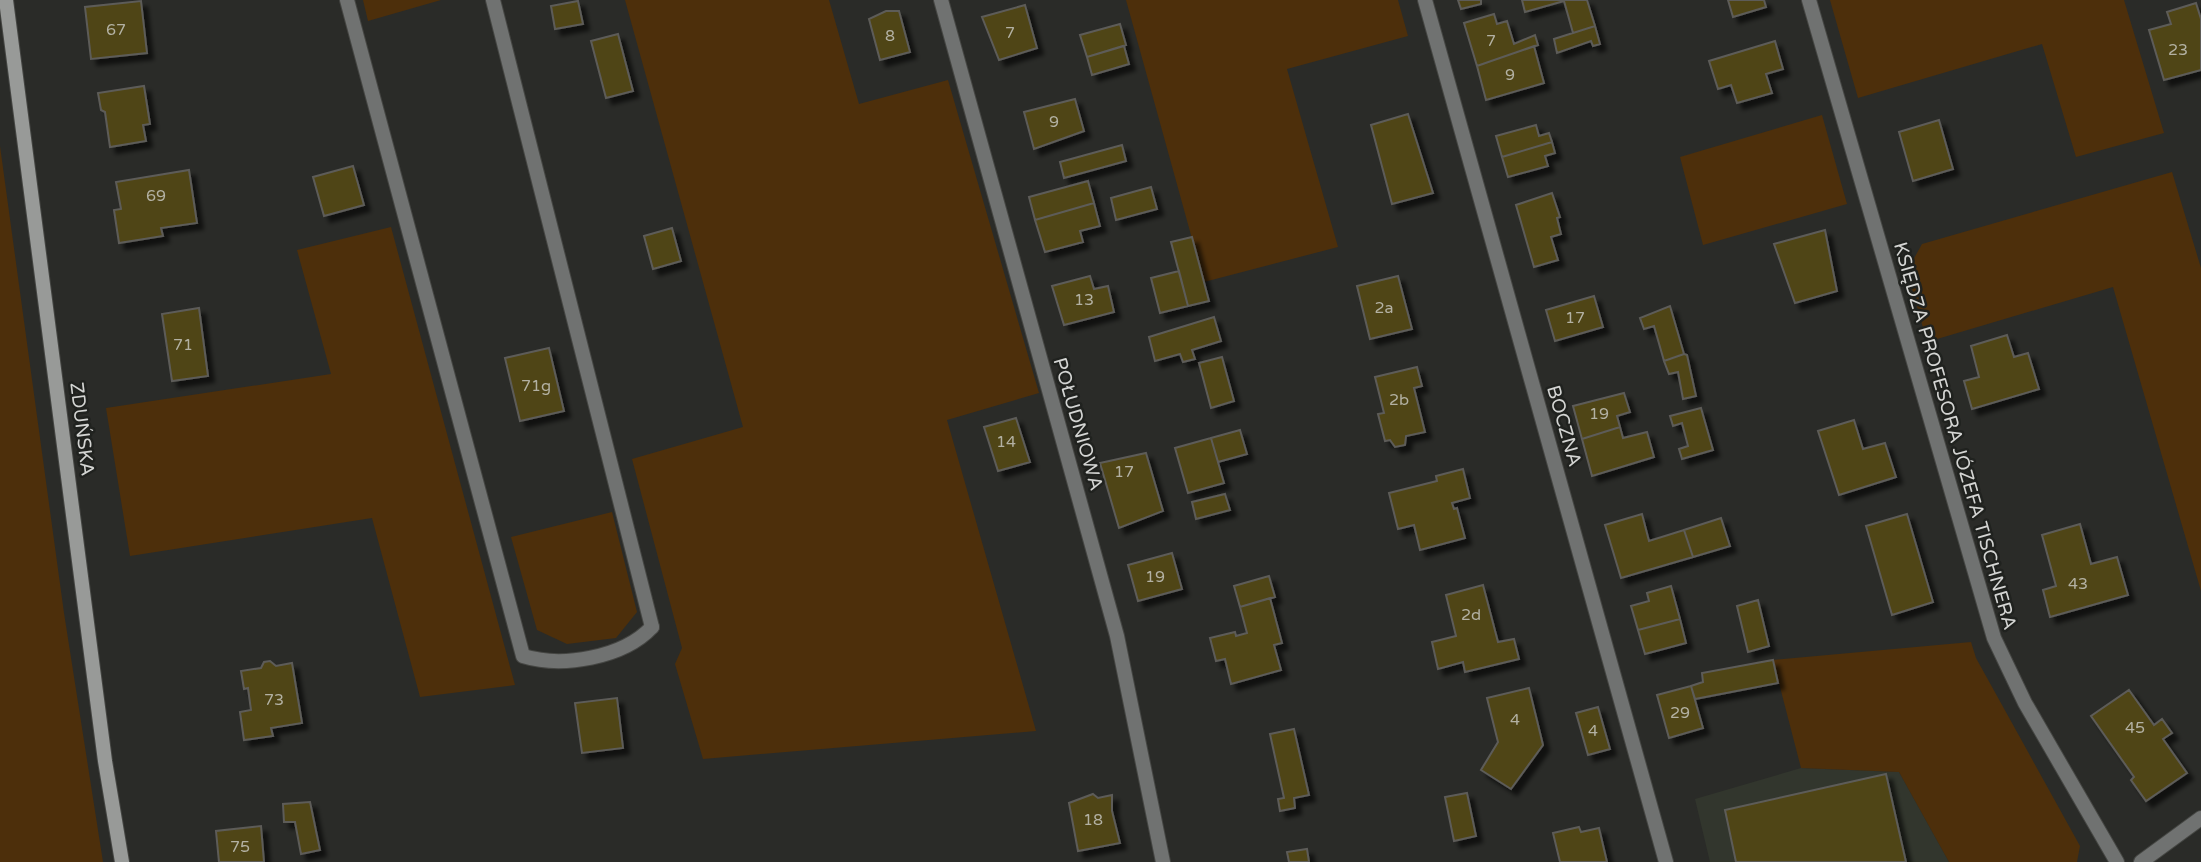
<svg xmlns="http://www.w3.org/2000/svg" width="2201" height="862" font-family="'Varela Round',sans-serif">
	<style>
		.built { fill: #32362d }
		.green { fill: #4d2f0b }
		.building { fill: #504514; stroke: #5d5c59; stroke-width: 2; filter: url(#shadow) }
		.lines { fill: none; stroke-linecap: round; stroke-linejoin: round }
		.lane-casing { stroke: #454643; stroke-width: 16 }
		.street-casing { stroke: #454643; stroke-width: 16 }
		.secondary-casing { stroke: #454643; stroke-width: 16 }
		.lane { stroke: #707271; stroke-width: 14 }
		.street { stroke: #707271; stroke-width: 14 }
		.secondary { stroke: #989a98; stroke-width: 14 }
		.labels { text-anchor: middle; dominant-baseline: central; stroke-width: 5; stroke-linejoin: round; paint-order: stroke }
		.number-label { font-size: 16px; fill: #b3b1a3 }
		.street-label { font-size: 19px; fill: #d4d5d3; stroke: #20221f }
	</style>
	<defs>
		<filter id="shadow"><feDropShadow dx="6" dy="6" stdDeviation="2" flood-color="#0009"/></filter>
	</defs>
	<rect width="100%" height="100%" fill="#2a2b28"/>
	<path class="built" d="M1801 768 1899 772 1949 862H1710L1695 799Z"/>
	<path class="green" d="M363 0H441L368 21Z
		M625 0H829L859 104 948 80 1039 393 947 420 1036 731 703 759 675 664 682 648 632 459 743 427Z
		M1126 0H1398L1408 36 1287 69 1338 247 1204 282Z
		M1830 0H2124L2164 133 2076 157 2042 44 1858 98Z
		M1822 115 1847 204 1703 245 1680 157Z
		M0 146 64 613 103 862H0Z
		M2172 172 2201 268V591L2113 287 1927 342 1907 271 1922 244Z
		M391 227 515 685 420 697 372 518 130 556 106 408 331 374 297 250Z
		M612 512 637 612 616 638 567 644 537 630 511 537Z
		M1971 642 1976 658 2080 846 2077 862H1949L1899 772 1801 768 1773 660Z"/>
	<path class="building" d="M1458 0H1481V4L1461 9Z
		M1522 0H1587L1595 26 1573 33 1564 1 1525 12Z
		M1728 0H1764L1766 7 1733 17Z
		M141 1 147 53 91 59 85 7Z
		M578 1 583 24 555 29 551 6Z
		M2196 3 2201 19V70L2164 80 2149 30 2171 24 2167 12Z
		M1025 5 1037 48 999 60 982 17Z
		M886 11H899L910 52 880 60 869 19Z
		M1494 14 1497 24 1507 21 1514 44 1535 35 1538 45 1477 66 1464 23Z
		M1120 24 1126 45 1087 57 1080 35Z
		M1595 26 1600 44 1593 46 1591 41 1557 53 1554 39Z
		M618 34 633 91 606 98 591 41Z
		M1775 41 1783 69 1766 74 1772 93 1737 103 1731 85 1718 89 1709 61Z
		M1124 46 1129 64 1092 75 1087 57Z
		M1534 46 1544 83 1486 100 1477 66Z
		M144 86 150 124 143 125 146 141 110 147 105 112 101 110 98 93Z
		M1075 99 1084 131 1034 149 1024 112Z
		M1408 114 1433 193 1392 204 1371 125Z
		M1939 120 1953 169 1913 181 1899 132Z
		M1536 125 1539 136 1549 133 1552 142 1502 157 1496 136Z
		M1552 142 1555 153 1545 156 1548 166 1508 177 1502 157Z
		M1122 145 1126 161 1064 178 1060 162Z
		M353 166 364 205 324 216 313 177Z
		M189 170 197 223 161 228 163 236 119 243 114 210 121 209 116 182Z
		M1088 181 1094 203 1035 220 1029 197Z
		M1151 187 1157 209 1116 220 1111 198Z
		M1552 193 1560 217 1557 218 1561 234 1551 237 1558 260 1534 267 1516 205Z
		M1094 203 1100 226 1080 231 1083 242 1045 252 1035 220Z
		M672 228 681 261 653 269 644 236Z
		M1825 230 1837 291 1795 303 1774 244Z
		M1192 237 1209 301 1188 306 1171 242Z
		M1179 271 1188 306 1160 313 1151 278Z
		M1090 276 1094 289 1108 286 1114 312 1064 325 1052 286Z
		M1398 276 1412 329 1370 339 1357 286Z
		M1594 296 1603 327 1555 341 1546 310Z
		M1670 306 1684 354 1664 361 1654 326 1644 329 1640 318Z
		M199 308 208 376 172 381 162 314Z
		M1214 317 1221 341 1192 350 1195 359 1183 362 1180 354 1155 361 1149 337Z
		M2007 335 2014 357 2028 353 2039 389 1972 409 1964 381 1979 377 1971 346Z
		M549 348 564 411 520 421 505 358Z
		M1684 354 1687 355 1696 396 1683 399 1678 372 1669 374 1664 361Z
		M1222 357 1234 401 1211 408 1199 363Z
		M1417 367 1422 386 1414 388 1425 432 1406 436 1405 445 1395 447 1390 440 1385 441 1378 414 1384 413 1375 377Z
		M1624 393 1630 412 1617 416 1620 427 1582 439 1573 406Z
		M1701 408 1713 450 1682 459 1679 449 1688 446 1682 423 1673 426 1670 416Z
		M1016 418 1030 462 998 471 984 427Z
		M1854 420 1863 449 1885 443 1896 477 1839 495 1818 431Z
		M1620 427 1623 438 1647 432 1654 457 1592 476 1582 439Z
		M1240 430 1247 454 1218 462 1211 438Z
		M1211 438 1224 483 1188 493 1175 448Z
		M1146 453 1163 511 1119 528 1100 463Z
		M1463 469 1470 498 1452 503 1454 509 1457 508 1465 538 1420 550 1414 525 1398 529 1389 493 1437 481 1436 476Z
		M1225 494 1230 510 1196 519 1192 502Z
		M1642 514 1649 541 1684 530 1693 557 1621 578 1605 525Z
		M1907 514 1933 602 1892 615 1866 526Z
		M1721 518 1730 546 1693 557 1684 530Z
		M2080 524 2091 564 2117 557 2128 595 2050 617 2043 590 2056 586 2042 535Z
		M1172 553 1182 589 1138 601 1128 565Z
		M1269 576 1275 597 1240 607 1234 586Z
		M1483 585 1498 642 1514 639 1519 659 1465 672 1463 662 1438 669 1432 642 1456 636 1446 595Z
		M1671 586 1680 619 1638 630 1631 606 1649 601 1647 593Z
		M1270 598 1282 643 1274 645 1281 670 1231 684 1225 659 1216 661 1210 638 1235 632 1236 636 1247 633 1240 607Z
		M1758 600 1769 646 1748 652 1737 606Z
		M1680 619 1686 643 1645 654 1638 630Z
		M1773 660 1778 683 1695 699 1691 686 1703 682 1702 673Z
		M270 661 276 666 292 663 302 723 271 728 273 736 244 740 240 712 251 710 248 688 244 689 241 671 261 668 264 662Z
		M1691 686 1703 728 1669 738 1657 695Z
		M1529 688 1543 745 1511 789 1481 770 1498 742 1487 698Z
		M2129 690 2154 725 2162 719 2172 733 2163 739 2187 773 2146 801 2131 780 2134 777 2091 716Z
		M617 698 623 748 582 753 575 703Z
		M1598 707 1610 749 1588 755 1576 713Z
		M1294 729 1309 795 1294 798 1295 808 1280 811 1278 799 1284 798 1270 734Z
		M1886 774 1906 862H1736L1725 810Z
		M1467 793 1476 836 1454 841 1445 797Z
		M1093 794 1098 798 1112 795V811L1120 843 1078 851 1069 803Z
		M310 802 320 850 301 854 295 822H284L283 804Z
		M261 826 264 862H219L216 831Z
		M1579 827 1581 832 1599 828 1607 862H1560L1553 833Z
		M1307 849 1309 862H1289L1287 852Z"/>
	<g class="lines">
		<g class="lane-casing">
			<path id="lane" d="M347 0 523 656C562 668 623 658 652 627"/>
		</g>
		<g class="street-casing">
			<path id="street" d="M493 0 652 627
				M941 0 1117 636 1163 862
				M1425 0 1666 862
				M1809 0 1994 638 2025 703 2117 862
				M2141 862 2201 818"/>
		</g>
		<g class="secondary-casing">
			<path id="secondary" d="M6 0 105 761 122 862"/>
		</g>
		<use href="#lane" class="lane"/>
		<use href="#street" class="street"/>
		<use href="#secondary" class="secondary"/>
	</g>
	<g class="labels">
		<g class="number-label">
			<text x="116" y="30">67</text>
			<text x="1010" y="33">7</text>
			<text x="890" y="36">8</text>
			<text x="1491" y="41">7</text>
			<text x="2178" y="50">23</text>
			<text x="1510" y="75">9</text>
			<text x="1054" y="122">9</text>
			<text x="156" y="196">69</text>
			<text x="1084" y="300">13</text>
			<text x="1384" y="308">2a</text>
			<text x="1575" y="318">17</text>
			<text x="183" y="345">71</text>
			<text x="536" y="386">71g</text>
			<text x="1399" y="400">2b</text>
			<text x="1599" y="414">19</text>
			<text x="1006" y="442">14</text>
			<text x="1124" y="472">17</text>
			<text x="1155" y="577">19</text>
			<text x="2078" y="584">43</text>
			<text x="1471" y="615">2d</text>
			<text x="274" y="700">73</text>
			<text x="1680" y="713">29</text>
			<text x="1515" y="720">4</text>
			<text x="2135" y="728">45</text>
			<text x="1593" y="731">4</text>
			<text x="1093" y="820">18</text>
			<text x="240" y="847">75</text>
		</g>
		<g class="street-label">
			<text transform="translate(1078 424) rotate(74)">POŁUDNIOWA</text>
			<text transform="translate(1564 426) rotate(74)">BOCZNA</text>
			<text transform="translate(82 429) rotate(83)">ZDUŃSKA</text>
			<text transform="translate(1955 436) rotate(74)">KSIĘDZA PROFESORA JÓZEFA TISCHNERA</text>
		</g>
	</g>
</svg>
